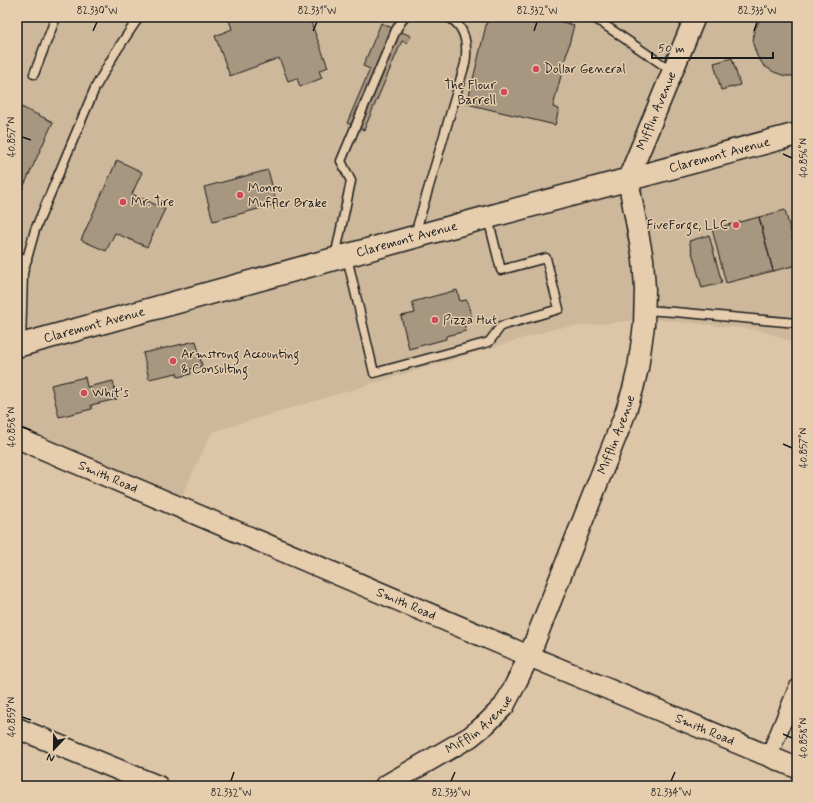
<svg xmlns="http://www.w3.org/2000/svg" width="814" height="803" font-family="Mynerve,sans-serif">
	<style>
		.built { fill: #cdb89b }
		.building { fill: #a79680; stroke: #1c1c1c }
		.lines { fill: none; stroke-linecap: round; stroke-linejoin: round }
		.service-casing { stroke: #1c1c1c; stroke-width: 11 }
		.minor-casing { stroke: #1c1c1c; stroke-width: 19 }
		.tertiary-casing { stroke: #1c1c1c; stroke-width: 23 }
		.primary-casing { stroke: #1c1c1c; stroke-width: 25 }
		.service { stroke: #e5cdad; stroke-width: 8 }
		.minor { stroke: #e5cdad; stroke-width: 16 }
		.tertiary { stroke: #e5cdad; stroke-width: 20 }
		.primary { stroke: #e5cdad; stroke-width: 22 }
		.ticks { fill: none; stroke: #1c1c1c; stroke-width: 1.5 }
		.poi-dot { fill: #d1495b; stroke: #e5cdad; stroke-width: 1.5 }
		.labels { text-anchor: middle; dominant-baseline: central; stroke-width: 3; stroke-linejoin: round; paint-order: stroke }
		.poi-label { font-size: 13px; fill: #1c1c1c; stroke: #e5cdad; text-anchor: start }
		.street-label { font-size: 13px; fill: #1c1c1c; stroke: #e5cdad }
		.neatline { fill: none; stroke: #1c1c1c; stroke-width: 1.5 }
		.ticks-label { font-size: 10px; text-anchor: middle; fill: #1c1c1c }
	</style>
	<rect width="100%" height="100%" fill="#ddc6a7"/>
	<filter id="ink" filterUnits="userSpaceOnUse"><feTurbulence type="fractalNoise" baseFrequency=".025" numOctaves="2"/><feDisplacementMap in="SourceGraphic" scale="8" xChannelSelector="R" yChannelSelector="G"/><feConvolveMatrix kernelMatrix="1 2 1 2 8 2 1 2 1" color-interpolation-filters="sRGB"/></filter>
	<g filter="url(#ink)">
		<path class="built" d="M17 17H797V344L760 330 650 319 557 328 212 432 175 510 17 444Z"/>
		<path class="building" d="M228 17H309L328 67 319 71 322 78 300 87 297 78 288 81 279 58 230 76 215 36 232 29Z
			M488 17H543L574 25 553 107 559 109 555 125 467 104Z
			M761 17H797V76H785L774 72 764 66 757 56 753 44 754 31Z
			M381 23 411 36 407 43 402 41 364 130 347 123 370 69 363 66Z
			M732 58 740 85 721 90 714 63Z
			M17 105 53 122 17 201Z
			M117 160 142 172 132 194 165 209 147 247 115 233 106 251 81 240Z
			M268 170 277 204 213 221 204 187Z
			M785 210 797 256V265L773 271 759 217Z
			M759 217 773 271 726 283 712 229Z
			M709 235 722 283 702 288 689 241Z
			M457 290 460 301 467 300 472 319 463 321 466 331 446 336V339L409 349 401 316 415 313 412 302Z
			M196 341 202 366 190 369 191 374 178 377 177 373 149 379 143 353Z
			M85 377 87 387 113 381 117 399 91 405 92 409 59 417 51 385Z"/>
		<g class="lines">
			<g class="service-casing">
				<path id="service" d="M593 17 672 71
					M34 74 56 17
					M415 234 465 64C468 46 466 26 448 17
					M17 256 27 260
					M335 257 351 181 341 161 396 30 404 17
					M347 257 374 373 489 342 501 326 559 309 546 258 501 270 488 218
					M644 310 675 312 797 323
					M21 344 23 273 35 230 95 88 115 53 139 17"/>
			</g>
			<g class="minor-casing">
				<path id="minor" d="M769 756 797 688"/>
			</g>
			<g class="tertiary-casing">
				<g id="tertiary">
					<path id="s1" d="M17 438 529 656 797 768"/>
					<path d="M17 728 158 786"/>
					<path id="s2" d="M385 786 470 737 486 724 504 706 515 685 529 656 625 414 633 389 638 368 644 325 645 289 643 259 628 179 695 17"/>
				</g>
			</g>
			<g class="primary-casing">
				<g id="primary">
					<path id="s3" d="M17 346 436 231 797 134"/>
				</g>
			</g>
			<use href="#service" class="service"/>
			<use href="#minor" class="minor"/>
			<use href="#tertiary" class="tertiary"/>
			<use href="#primary" class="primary"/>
		</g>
	</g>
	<path class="ticks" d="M93 31 97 22M313 31 317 22M534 31 537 22M754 31 757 22M22 137 31 140M783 154 792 158M22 427 31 430M783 444 792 448M22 717 31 720M783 734 792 738M231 781 234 772M451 781 455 772M671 781 675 772"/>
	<g class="poi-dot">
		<circle cx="536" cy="69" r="4"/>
		<circle cx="504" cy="92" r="4"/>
		<circle cx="240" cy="195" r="4"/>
		<circle cx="123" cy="202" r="4"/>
		<circle cx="736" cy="225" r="4"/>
		<circle cx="435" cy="320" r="4"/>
		<circle cx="173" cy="361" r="4"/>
		<circle cx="84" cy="393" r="4"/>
	</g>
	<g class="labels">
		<g class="poi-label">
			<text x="544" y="69">Dollar General</text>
			<text x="496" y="85" text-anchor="end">The Flour<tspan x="496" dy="15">Barrell</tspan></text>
			<text x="248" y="188">Monro<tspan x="248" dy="15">Muffler Brake</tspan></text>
			<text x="131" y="202">Mr. Tire</text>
			<text x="728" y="225" text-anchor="end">FiveForge, LLC</text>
			<text x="443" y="320">Pizza Hut</text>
			<text x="181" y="354">Armstrong Accounting<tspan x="181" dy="15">&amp; Consulting</tspan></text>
			<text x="92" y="393">Whit's</text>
		</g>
		<g class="street-label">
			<text stroke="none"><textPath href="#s2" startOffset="773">Mifflin Avenue</textPath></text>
			<text stroke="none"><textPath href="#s3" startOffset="728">Claremont Avenue</textPath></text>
			<text stroke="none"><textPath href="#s3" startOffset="404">Claremont Avenue</textPath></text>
			<text stroke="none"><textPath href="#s3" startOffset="80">Claremont Avenue</textPath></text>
			<text stroke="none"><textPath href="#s2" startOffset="438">Mifflin Avenue</textPath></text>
			<text stroke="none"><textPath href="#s1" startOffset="99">Smith Road</textPath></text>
			<text stroke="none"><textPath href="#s1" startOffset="423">Smith Road</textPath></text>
			<text stroke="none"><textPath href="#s2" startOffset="113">Mifflin Avenue</textPath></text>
			<text stroke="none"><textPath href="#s1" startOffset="747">Smith Road</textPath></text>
		</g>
	</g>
	<rect width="814" height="803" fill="none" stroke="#e5cdad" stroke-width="44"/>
	<g transform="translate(54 749) rotate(202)" stroke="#e5cdad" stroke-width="3" paint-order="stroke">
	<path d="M0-3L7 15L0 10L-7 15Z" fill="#1c1c1c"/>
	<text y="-6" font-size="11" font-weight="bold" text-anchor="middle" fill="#1c1c1c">N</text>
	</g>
	<path d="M652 52v6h121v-6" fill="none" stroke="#1c1c1c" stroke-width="2"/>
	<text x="658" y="52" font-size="12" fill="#1c1c1c" stroke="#e5cdad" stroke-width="3" paint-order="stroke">50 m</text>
	<rect x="22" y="22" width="770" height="759" class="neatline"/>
	<g class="ticks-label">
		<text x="97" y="14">82.330°W</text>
		<text x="317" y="14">82.331°W</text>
		<text x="537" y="14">82.332°W</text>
		<text x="757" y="14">82.333°W</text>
		<text transform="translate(11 137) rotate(-90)" y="4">40.857°N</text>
		<text transform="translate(803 158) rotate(-90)" y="4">40.856°N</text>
		<text transform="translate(11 427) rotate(-90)" y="4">40.858°N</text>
		<text transform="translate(803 448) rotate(-90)" y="4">40.857°N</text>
		<text transform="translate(11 717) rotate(-90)" y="4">40.859°N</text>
		<text transform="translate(803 738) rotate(-90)" y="4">40.858°N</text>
		<text x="231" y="796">82.332°W</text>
		<text x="451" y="796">82.333°W</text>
		<text x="671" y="796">82.334°W</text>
	</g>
</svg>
